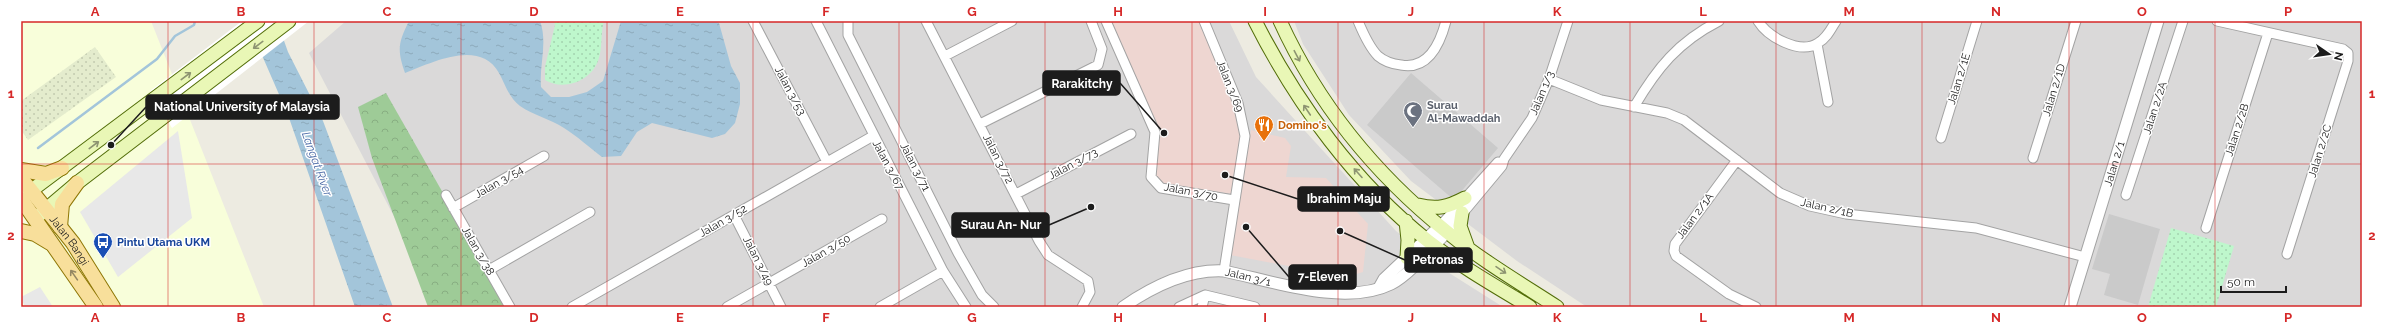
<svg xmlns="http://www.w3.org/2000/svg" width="2383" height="328" font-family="Raleway,sans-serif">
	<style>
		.residential { fill: #dad9d9 }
		.commercial { fill: #eed6d1 }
		.education { fill: #f8feda }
		.religious { fill: #cacaca }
		.farmland { fill: url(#farmland-dots) }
		.forest { fill: url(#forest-crowns) }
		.park { fill: url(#park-dots) }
		.parking { fill: #e8e8e8 }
		.water { fill: url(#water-ripples) }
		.pier { fill: #fff }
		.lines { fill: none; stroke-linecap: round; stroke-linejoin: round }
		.stream { stroke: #a3c5da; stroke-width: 2.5 }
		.minor-casing { stroke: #a3a3a3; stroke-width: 11 }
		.tertiary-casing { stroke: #a3a3a3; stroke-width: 13 }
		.secondary-casing { stroke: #526d08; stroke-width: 15 }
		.primary-casing { stroke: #8f7705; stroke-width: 16 }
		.minor { stroke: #fff; stroke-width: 9 }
		.tertiary { stroke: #fff; stroke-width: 11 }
		.secondary { stroke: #e9f7b6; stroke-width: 13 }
		.primary { stroke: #f8df9b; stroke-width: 14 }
		.oneway { stroke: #8d9471 }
		.oneway2 { stroke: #958762 }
		.grid { fill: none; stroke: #d62828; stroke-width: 1; stroke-opacity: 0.55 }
		.labels { text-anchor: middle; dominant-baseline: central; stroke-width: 3; stroke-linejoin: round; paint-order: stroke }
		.street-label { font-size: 11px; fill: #1c1c1c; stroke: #fff }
		.worship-label { font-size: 11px; font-weight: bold; fill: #5b616d; stroke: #fff; text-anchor: start }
		.food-label { font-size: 11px; font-weight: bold; fill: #c56008; stroke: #fff; text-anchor: start }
		.transit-label { font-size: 11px; font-weight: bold; fill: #164399; stroke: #fff; text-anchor: start }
		.water-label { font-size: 12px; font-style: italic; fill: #4c6ba7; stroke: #fff }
		.leader { fill: none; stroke: #1c1c1c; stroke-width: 1.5 }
		.callout-dot { fill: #1c1c1c; stroke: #fff; stroke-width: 1.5 }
		.callout { fill: #1c1c1c; stroke: #1c1c1c; stroke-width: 1.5 }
		.callout-label { font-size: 12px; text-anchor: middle; font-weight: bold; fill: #fff }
		.neatline { fill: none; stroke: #d62828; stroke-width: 1.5 }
		.grid-label { font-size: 13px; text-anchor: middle; font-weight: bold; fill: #d62828 }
	</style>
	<defs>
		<pattern id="farmland-dots" width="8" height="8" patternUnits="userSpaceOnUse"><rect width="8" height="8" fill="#e4eccd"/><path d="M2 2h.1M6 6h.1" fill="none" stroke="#c3caaf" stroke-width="1.8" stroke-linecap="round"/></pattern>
		<pattern id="forest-crowns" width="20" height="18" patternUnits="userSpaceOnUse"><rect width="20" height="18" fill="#9ecb97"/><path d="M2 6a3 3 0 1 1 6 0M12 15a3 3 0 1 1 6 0" fill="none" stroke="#88ae82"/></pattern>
		<pattern id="park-dots" width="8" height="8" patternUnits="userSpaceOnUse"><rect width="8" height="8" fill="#bef7cc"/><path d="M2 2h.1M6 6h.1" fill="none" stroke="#a3d3af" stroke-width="1.8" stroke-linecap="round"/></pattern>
		<pattern id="water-ripples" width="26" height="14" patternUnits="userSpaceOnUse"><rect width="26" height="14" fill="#a3c5da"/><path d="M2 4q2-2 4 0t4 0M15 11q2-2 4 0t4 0" fill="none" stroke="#8ca9ba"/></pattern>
	</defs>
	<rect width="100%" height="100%" fill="#edebe1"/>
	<path class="residential" d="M346 21H1229L1256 77 1396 231 1446 271 1503 307H441L309 53Z
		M1294 21H2362V307H1587L1517 261 1411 181 1349 115 1303 44Z"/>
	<path class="commercial" d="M1110 21H1200L1237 111 1241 137 1232 194 1163 183 1155 176 1159 132Z
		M1251 130 1285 138 1291 146 1286 177 1326 178 1368 224 1363 272 1347 277 1230 255Z"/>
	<path class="education" d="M21 21H151L264 307H21Z"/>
	<path class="religious" d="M1411 73 1498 148 1454 200 1367 125Z
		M2109 214 2160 229 2138 305 2104 295 2110 274 2092 269Z"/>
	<path class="farmland" d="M95 47 116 77 28 140 21 130V101Z"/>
	<path class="forest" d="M386 93 508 307H428L372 158 358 107Z"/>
	<path class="park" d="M554 21H604C600 34 603 48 598 61 590 82 563 91 545 80V67L555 25Z
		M2171 228 2234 246 2216 307H2148Z"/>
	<path class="parking" d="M178 131 192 218 118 277 80 212Z
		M40 287 53 307H25L21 297Z"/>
	<path class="water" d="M247 21H277L288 52 323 121 393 307H355L288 115Z
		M409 21H540C548 43 539 65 541 87L551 97H569L587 92 603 81 621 21H716L719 23 731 66 740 83V104L735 123 725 134 712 138 652 123 637 132 621 156 602 157C590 148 577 136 564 128 550 119 533 115 520 106 509 98 505 84 499 73 480 38 431 63 405 73 397 50 398 43 409 21Z"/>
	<path class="pier" d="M242 21H309L172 128 150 91Z"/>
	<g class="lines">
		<path class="stream" d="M38 148 157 59 175 36 194 25 195 21"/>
		<g class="minor-casing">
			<path id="minor" d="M753 21 827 162
				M816 21 943 271 966 307
				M848 21V35L958 253 982 295 994 307
				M926 21 1039 241 1048 255 1088 281 1090 292 1082 307
				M1106 21 1155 132 1151 177 1161 188 1234 200
				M1204 21 1238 103 1245 136 1224 271
				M1358 21C1363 33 1369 47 1378 56 1385 62 1392 64 1401 65 1428 70 1440 44 1446 21
				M1758 21C1768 37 1800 55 1818 43 1827 38 1831 29 1836 21
				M2217 21 2343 49 2348 53V61L2287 254
				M1817 44 1828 102
				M945 56 1012 21
				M1549 79 1601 100 1667 113 1684 120 1780 193 1810 206 1846 214 1976 228 2085 257
				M1634 107C1657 68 1678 42 1719 21
				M980 124 1098 65 1102 49 1091 21
				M1941 138 1977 21
				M2033 158 2076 21
				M1737 160 1675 244 1674 251 1676 256 1729 294 1756 307
				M1016 194 1131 134
				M446 195 510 307
				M2126 195 2183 21
				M453 208 544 156
				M734 215 781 307
				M1440 226 1498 162
				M2206 228 2268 33
				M1447 232 1502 166 1504 159 1532 118 1549 79 1568 21
				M489 270 590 212
				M1205 295 1255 307
				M572 307 873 136
				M727 307 882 219
				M880 307 943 271
				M1179 307 1205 295
				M1202 307 1205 295"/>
		</g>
		<g class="tertiary-casing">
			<g id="tertiary">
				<path d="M1379 288 1384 279 1440 226"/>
				<path id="s1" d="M1123 307C1152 287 1187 269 1224 271 1272 281 1345 307 1391 284 1410 274 1431 248 1447 232"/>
				<path id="s2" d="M2070 307 2158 21"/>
			</g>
		</g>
		<g class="secondary-casing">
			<path id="secondary" d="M1255 21C1297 104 1355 183 1428 241 1460 266 1495 286 1530 307
				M1280 21C1318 104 1376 175 1447 232 1481 260 1520 283 1557 307
				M24 196 258 21
				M1418 205C1437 210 1448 207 1465 198
				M1462 213 1460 226 1468 248
				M38 216 77 183 289 21
				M1406 221 1408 240 1407 258
				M1417 261 1455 259"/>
		</g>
		<g class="primary-casing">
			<g id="primary">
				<path d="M21 170 46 174 62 168"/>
				<path id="s3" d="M21 178 73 243 113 307"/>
				<path d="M21 199 96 307"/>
				<path d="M60 227 62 204 77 183"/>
				<path d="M21 231 35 234 50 243"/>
			</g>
		</g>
		<use href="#minor" class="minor"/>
		<use href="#tertiary" class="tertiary"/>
		<use href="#secondary" class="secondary"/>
		<use href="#primary" class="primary"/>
	</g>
	<defs><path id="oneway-shaft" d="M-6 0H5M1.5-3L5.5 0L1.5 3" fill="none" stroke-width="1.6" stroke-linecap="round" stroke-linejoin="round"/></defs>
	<g class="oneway">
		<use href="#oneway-shaft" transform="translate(258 45) rotate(143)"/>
		<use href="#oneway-shaft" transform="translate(1297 56) rotate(62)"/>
		<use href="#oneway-shaft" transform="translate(186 76) rotate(-37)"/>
		<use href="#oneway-shaft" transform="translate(1307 110) rotate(-124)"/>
		<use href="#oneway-shaft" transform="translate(94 145) rotate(-37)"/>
		<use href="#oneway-shaft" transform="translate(1358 173) rotate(-132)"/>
		<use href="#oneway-shaft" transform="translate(1501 270) rotate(34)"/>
	</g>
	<use class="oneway2" href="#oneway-shaft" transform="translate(74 275) rotate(-125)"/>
	<path class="grid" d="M168 21V307M314 21V307M461 21V307M607 21V307M753 21V307M899 21V307M1045 21V307M1192 21V307M1338 21V307M1484 21V307M1630 21V307M1776 21V307M1922 21V307M2069 21V307M2215 21V307M21 164H2362"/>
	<defs>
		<g id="mosque-pin" transform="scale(1)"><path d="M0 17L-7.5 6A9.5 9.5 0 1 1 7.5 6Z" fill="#6b7280" stroke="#fff"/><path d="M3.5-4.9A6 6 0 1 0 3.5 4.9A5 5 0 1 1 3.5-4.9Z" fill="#fff"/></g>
		<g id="restaurant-pin" transform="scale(1)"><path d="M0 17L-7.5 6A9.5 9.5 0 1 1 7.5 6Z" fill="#e8710a" stroke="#fff"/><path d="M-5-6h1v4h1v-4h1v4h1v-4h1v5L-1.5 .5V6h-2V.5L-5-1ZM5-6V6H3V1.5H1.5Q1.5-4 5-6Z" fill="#fff"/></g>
		<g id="bus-pin" transform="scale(1)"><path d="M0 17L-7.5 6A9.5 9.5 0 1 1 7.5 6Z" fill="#1a4fb4" stroke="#fff"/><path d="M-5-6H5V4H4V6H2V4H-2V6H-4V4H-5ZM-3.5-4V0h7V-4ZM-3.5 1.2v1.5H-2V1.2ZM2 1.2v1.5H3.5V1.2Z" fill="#fff"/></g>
	</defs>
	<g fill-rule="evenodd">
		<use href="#mosque-pin" x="1413" y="111"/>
		<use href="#restaurant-pin" x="1264" y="125"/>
		<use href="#bus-pin" x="103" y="242"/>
	</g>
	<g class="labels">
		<g class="street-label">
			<text transform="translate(1959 79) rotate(-73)">Jalan 2/1E</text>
			<text transform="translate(1230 86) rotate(68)">Jalan 3/69</text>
			<text transform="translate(2054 90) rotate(-73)">Jalan 2/1D</text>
			<text transform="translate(790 91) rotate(62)">Jalan 3/53</text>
			<text transform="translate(1542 93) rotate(-67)">Jalan 1/3</text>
			<text transform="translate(2155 108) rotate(-72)">Jalan 2/2A</text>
			<text transform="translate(2237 130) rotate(-72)">Jalan 2/2B</text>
			<text transform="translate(2320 151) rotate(-73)">Jalan 2/2C</text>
			<text transform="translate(998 159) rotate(63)">Jalan 3/72</text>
			<text transform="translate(1073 164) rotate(-28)">Jalan 3/73</text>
			<text stroke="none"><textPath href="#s2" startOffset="150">Jalan 2/1</textPath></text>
			<text transform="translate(888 165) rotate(62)">Jalan 3/67</text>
			<text transform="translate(915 167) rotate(63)">Jalan 3/71</text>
			<text transform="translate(499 182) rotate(-30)">Jalan 3/54</text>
			<text transform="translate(1191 192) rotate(11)">Jalan 3/70</text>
			<text transform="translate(1827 208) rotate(13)">Jalan 2/1B</text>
			<text transform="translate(1695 216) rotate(-53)">Jalan 2/1A</text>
			<text transform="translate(723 221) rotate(-30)">Jalan 3/52</text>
			<text stroke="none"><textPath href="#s3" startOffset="79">Jalan Bangi</textPath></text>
			<text transform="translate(478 251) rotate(60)">Jalan 3/38</text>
			<text transform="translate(826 251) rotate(-30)">Jalan 3/50</text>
			<text transform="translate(758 261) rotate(63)">Jalan 3/49</text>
			<text stroke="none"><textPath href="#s1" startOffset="134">Jalan 3/1</textPath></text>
		</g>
		<g class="worship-label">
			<text x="1427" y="105">Surau<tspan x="1427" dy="13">Al-Mawaddah</tspan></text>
		</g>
		<g class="food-label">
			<text x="1278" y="125">Domino's</text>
		</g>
		<g class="transit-label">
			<text x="117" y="242">Pintu Utama UKM</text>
		</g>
		<g class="water-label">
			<text transform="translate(317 164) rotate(70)">Langat River</text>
		</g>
	</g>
	<path class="leader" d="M1164 133L1120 83M111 145L146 107M1225 175L1298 199M1091 207L1049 225M1340 231L1405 260M1246 227L1289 277"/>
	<g class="callout-dot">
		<circle cx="1164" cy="133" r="4"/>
		<circle cx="111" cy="145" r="4"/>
		<circle cx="1225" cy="175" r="4"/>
		<circle cx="1091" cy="207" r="4"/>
		<circle cx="1340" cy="231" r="4"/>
		<circle cx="1246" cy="227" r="4"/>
	</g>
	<g class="callout">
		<rect x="1043" y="71" width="77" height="24" rx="4"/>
		<rect x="146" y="95" width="193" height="24" rx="4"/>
		<rect x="1298" y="187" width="91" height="24" rx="4"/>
		<rect x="952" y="213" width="97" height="24" rx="4"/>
		<rect x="1405" y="248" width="67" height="24" rx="4"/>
		<rect x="1289" y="265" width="67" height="24" rx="4"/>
	</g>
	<g class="callout-label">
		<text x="1082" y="88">Rarakitchy</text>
		<text x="242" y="111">National University of Malaysia</text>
		<text x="1344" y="203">Ibrahim Maju</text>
		<text x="1001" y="229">Surau An- Nur</text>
		<text x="1438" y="264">Petronas</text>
		<text x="1323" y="281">7-Eleven</text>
	</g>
	<rect width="2383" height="328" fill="none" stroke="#ffffff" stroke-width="44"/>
	<g transform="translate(2329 54) rotate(103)" stroke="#ffffff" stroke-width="3" paint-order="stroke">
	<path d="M0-3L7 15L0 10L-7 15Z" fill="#1c1c1c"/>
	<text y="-6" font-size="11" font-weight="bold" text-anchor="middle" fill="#1c1c1c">N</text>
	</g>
	<path d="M2221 286v6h65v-6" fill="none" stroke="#1c1c1c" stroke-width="2"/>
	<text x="2227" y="286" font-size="12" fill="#1c1c1c" stroke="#ffffff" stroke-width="3" paint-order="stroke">50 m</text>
	<rect x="22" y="22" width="2339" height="284" class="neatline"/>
	<g class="grid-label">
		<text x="95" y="16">A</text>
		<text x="241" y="16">B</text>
		<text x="387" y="16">C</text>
		<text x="534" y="16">D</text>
		<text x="680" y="16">E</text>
		<text x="826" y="16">F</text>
		<text x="972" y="16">G</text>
		<text x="1118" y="16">H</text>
		<text x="1265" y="16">I</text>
		<text x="1411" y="16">J</text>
		<text x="1557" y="16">K</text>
		<text x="1703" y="16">L</text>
		<text x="1849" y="16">M</text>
		<text x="1996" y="16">N</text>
		<text x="2142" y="16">O</text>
		<text x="2288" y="16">P</text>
		<text x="11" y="98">1</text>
		<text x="2372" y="98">1</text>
		<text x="11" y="240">2</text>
		<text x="2372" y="240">2</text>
		<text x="95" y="322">A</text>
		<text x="241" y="322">B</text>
		<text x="387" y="322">C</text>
		<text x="534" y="322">D</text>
		<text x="680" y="322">E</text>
		<text x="826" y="322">F</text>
		<text x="972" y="322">G</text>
		<text x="1118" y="322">H</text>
		<text x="1265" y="322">I</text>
		<text x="1411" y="322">J</text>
		<text x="1557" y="322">K</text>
		<text x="1703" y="322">L</text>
		<text x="1849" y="322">M</text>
		<text x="1996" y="322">N</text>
		<text x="2142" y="322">O</text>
		<text x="2288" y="322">P</text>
	</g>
</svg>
